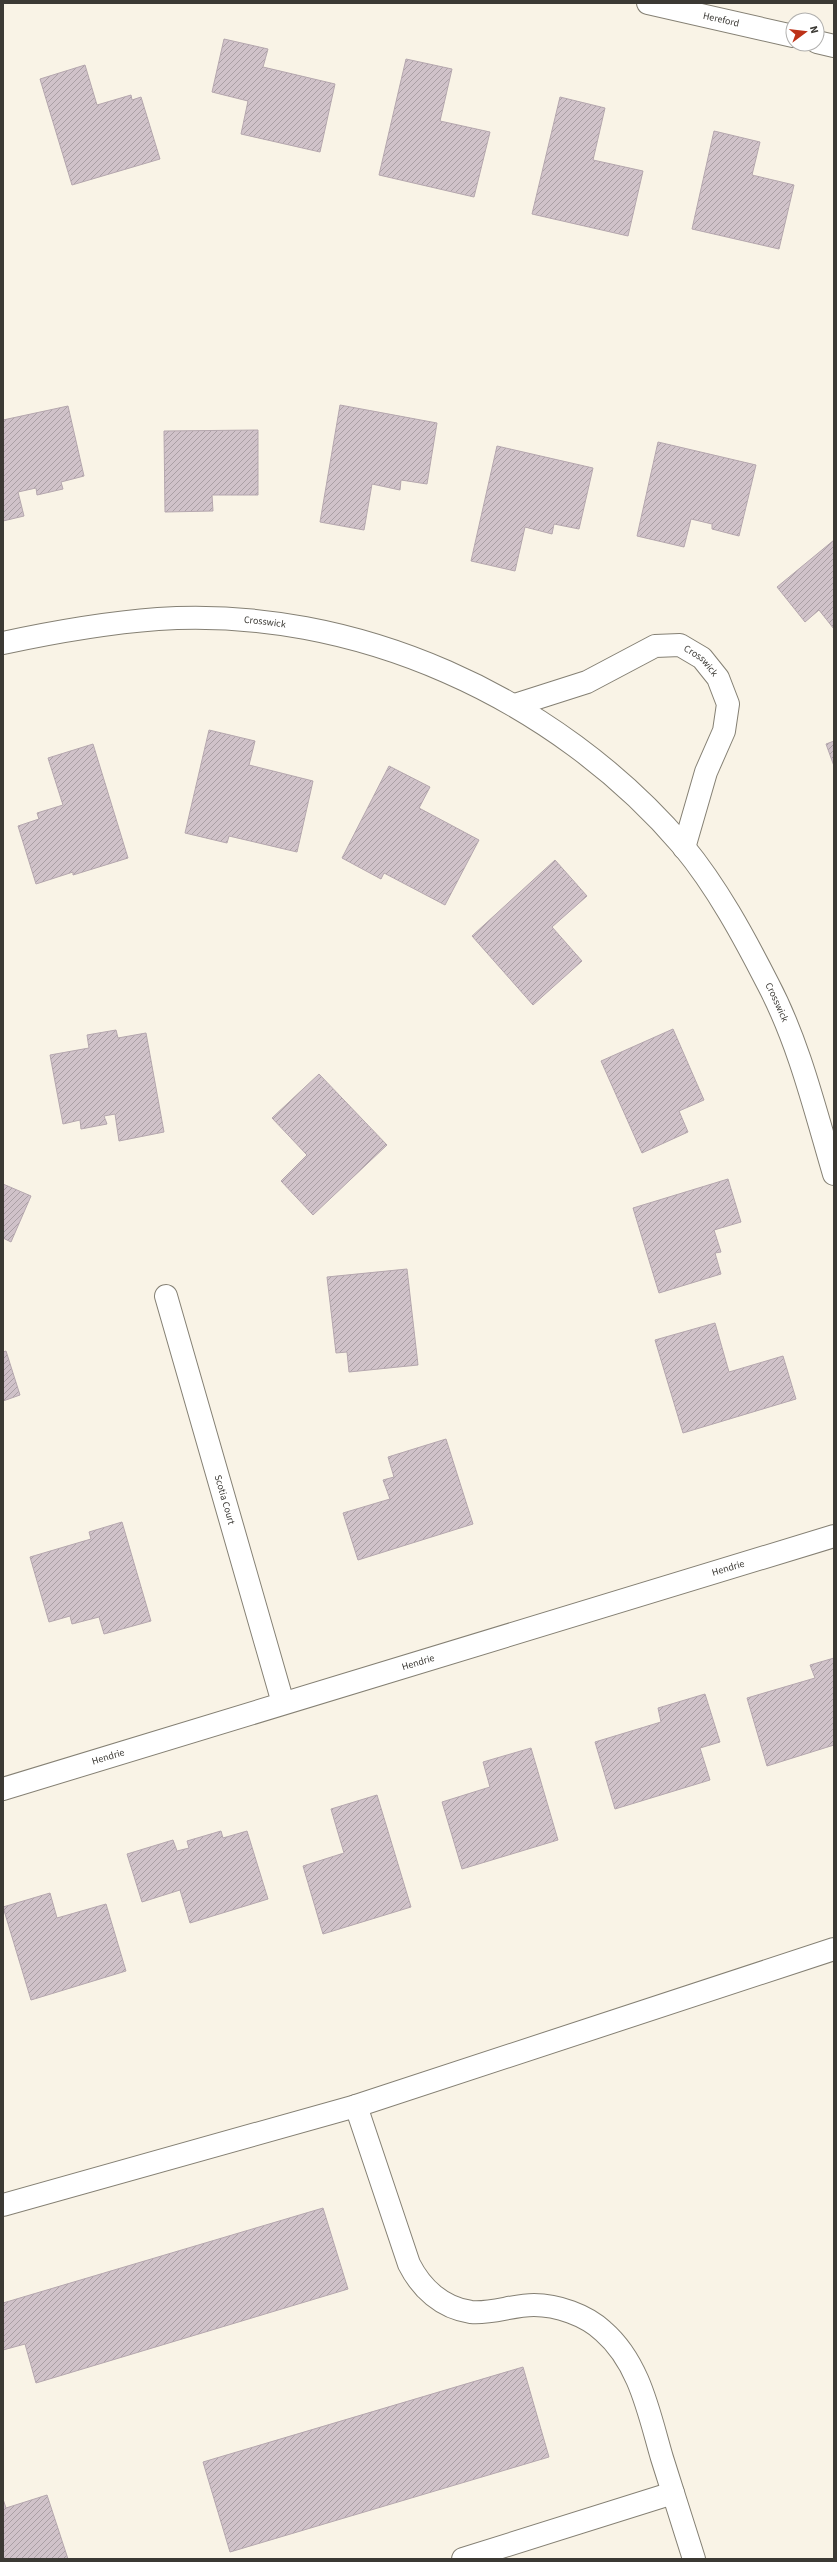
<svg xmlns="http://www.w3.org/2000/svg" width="837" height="2562" font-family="'Source Sans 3',sans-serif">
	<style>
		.building { fill: url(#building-hatch); stroke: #b5a7ae }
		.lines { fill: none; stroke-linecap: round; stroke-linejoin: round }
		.street-casing { stroke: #858074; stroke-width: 24 }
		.street { stroke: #fff; stroke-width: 22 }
		.labels { text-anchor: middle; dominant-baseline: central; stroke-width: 3.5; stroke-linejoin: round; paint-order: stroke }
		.street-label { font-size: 10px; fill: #3b3934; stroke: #fff }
	</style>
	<defs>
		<pattern id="building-hatch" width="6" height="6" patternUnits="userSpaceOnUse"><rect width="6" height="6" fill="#d0c2c9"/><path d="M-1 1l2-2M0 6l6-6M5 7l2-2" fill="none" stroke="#aa9fa4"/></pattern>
	</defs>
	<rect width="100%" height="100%" fill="#f9f3e6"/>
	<path class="building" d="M224 39 268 49 263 67 335 84 320 152 241 134 248 101 212 92Z
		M406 59 452 69 440 121 490 132 474 197 379 175Z
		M85 65 97 105 131 95 132 100 141 97 160 159 72 185 40 79Z
		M560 97 605 108 593 160 643 171 628 236 532 214Z
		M714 131 760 142 752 175 794 185 779 249 692 229Z
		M340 405 437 423 427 484 401 480 400 490 372 484 364 530 320 522Z
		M68 406 84 476 61 482 63 489 37 495 36 488 18 492 24 516 3 521V420Z
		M258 430V495H212L213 511 165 512 164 431Z
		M658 442 756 465 739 536 712 529V524L691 519 684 547 637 536Z
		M497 446 593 468 579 529 554 524 552 534 525 527 515 571 471 561Z
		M834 540V629L819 610 805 622 777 587Z
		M209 730 255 741 249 765 313 781 297 852 229 836 227 843 185 833Z
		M834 741V766L826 744Z
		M93 744 128 858 73 875V872L36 884 18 826 39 819 37 813 63 805 48 758Z
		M389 766 430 787 419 808 479 840 445 905 384 873 381 879 342 858Z
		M555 860 587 896 552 927 582 961 533 1005 472 936Z
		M673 1029 704 1100 679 1111 688 1132 642 1153 601 1061Z
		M116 1030 118 1038 146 1033 164 1132 119 1141 115 1114 104 1116 107 1124 81 1129 80 1120 63 1124 50 1055 89 1048 87 1035Z
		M319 1074 387 1145 313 1215 281 1181 307 1155 272 1118Z
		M728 1179 741 1222 714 1230 721 1252 715 1253 721 1274 659 1293 633 1208Z
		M3 1184 31 1196 11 1242 3 1238Z
		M407 1269 418 1365 349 1372 347 1352 336 1353 327 1277Z
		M715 1323 729 1372 783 1356 796 1399 683 1433 655 1340Z
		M6 1351 20 1395 3 1401V1352Z
		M446 1439 473 1524 358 1560 343 1513 390 1499 383 1480 394 1477 388 1457Z
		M122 1522 151 1621 104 1634 99 1617 72 1624 70 1616 49 1622 30 1557 91 1539 89 1532Z
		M834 1658V1745L767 1766 747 1698 815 1678 810 1665Z
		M705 1694 720 1742 700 1748 710 1780 615 1809 595 1742 661 1722 658 1708Z
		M531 1748 558 1840 462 1869 442 1802 490 1787 483 1762Z
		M377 1795 411 1907 323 1934 303 1866 344 1853 331 1809Z
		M221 1831 223 1838 247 1831 268 1899 190 1923 180 1890 142 1902 127 1854 173 1840 177 1851 189 1848 187 1841Z
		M50 1893 57 1918 106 1904 126 1971 31 2000 3 1907Z
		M323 2208 348 2289 36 2383 25 2344 3 2350V2303Z
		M523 2367 549 2457 230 2552 203 2462Z
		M47 2495 68 2559H3V2499L6 2508Z"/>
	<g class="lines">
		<g class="street-casing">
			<g id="street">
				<path id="s1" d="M648 3 793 36"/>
				<path d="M817 42 834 46"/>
				<path id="s2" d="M3 643C54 632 105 623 158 619 355 606 556 697 683 846 717 887 744 937 768 984 799 1043 815 1110 834 1174"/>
				<path id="s3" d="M515 705 587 682 655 646 680 645 702 658 718 678 728 704 724 731 706 772 684 848"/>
				<path id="s4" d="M166 1296 283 1703"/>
				<path id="s5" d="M3 1789 834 1536"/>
				<path d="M356 2106 409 2264C421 2288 442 2308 471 2312 491 2314 513 2305 534 2305 557 2305 586 2315 603 2331 640 2363 649 2414 662 2458 673 2492 683 2525 694 2559"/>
				<path d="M3 2205 356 2106 834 1949"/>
				<path d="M463 2559 673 2493"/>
			</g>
		</g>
		<use href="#street" class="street"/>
	</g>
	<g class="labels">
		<g class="street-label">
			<text stroke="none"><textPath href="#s1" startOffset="75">Hereford</textPath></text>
			<text stroke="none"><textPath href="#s2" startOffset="264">Crosswick</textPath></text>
			<text stroke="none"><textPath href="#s3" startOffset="204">Crosswick</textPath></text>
			<text stroke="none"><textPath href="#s2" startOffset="932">Crosswick</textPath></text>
			<text stroke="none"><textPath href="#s4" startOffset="212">Scotia Court</textPath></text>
			<text stroke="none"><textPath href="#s5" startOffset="758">Hendrie</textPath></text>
			<text stroke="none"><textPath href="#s5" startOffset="434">Hendrie</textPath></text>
			<text stroke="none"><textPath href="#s5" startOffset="110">Hendrie</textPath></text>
		</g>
	</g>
	<rect width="837" height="2562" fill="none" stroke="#3b3934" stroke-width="8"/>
	<g transform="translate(805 32) rotate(75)"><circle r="19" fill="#ffffff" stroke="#b1b0ae"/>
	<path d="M0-3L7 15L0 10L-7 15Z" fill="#bd3218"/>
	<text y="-6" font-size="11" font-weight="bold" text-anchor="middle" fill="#3b3934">N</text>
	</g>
</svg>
